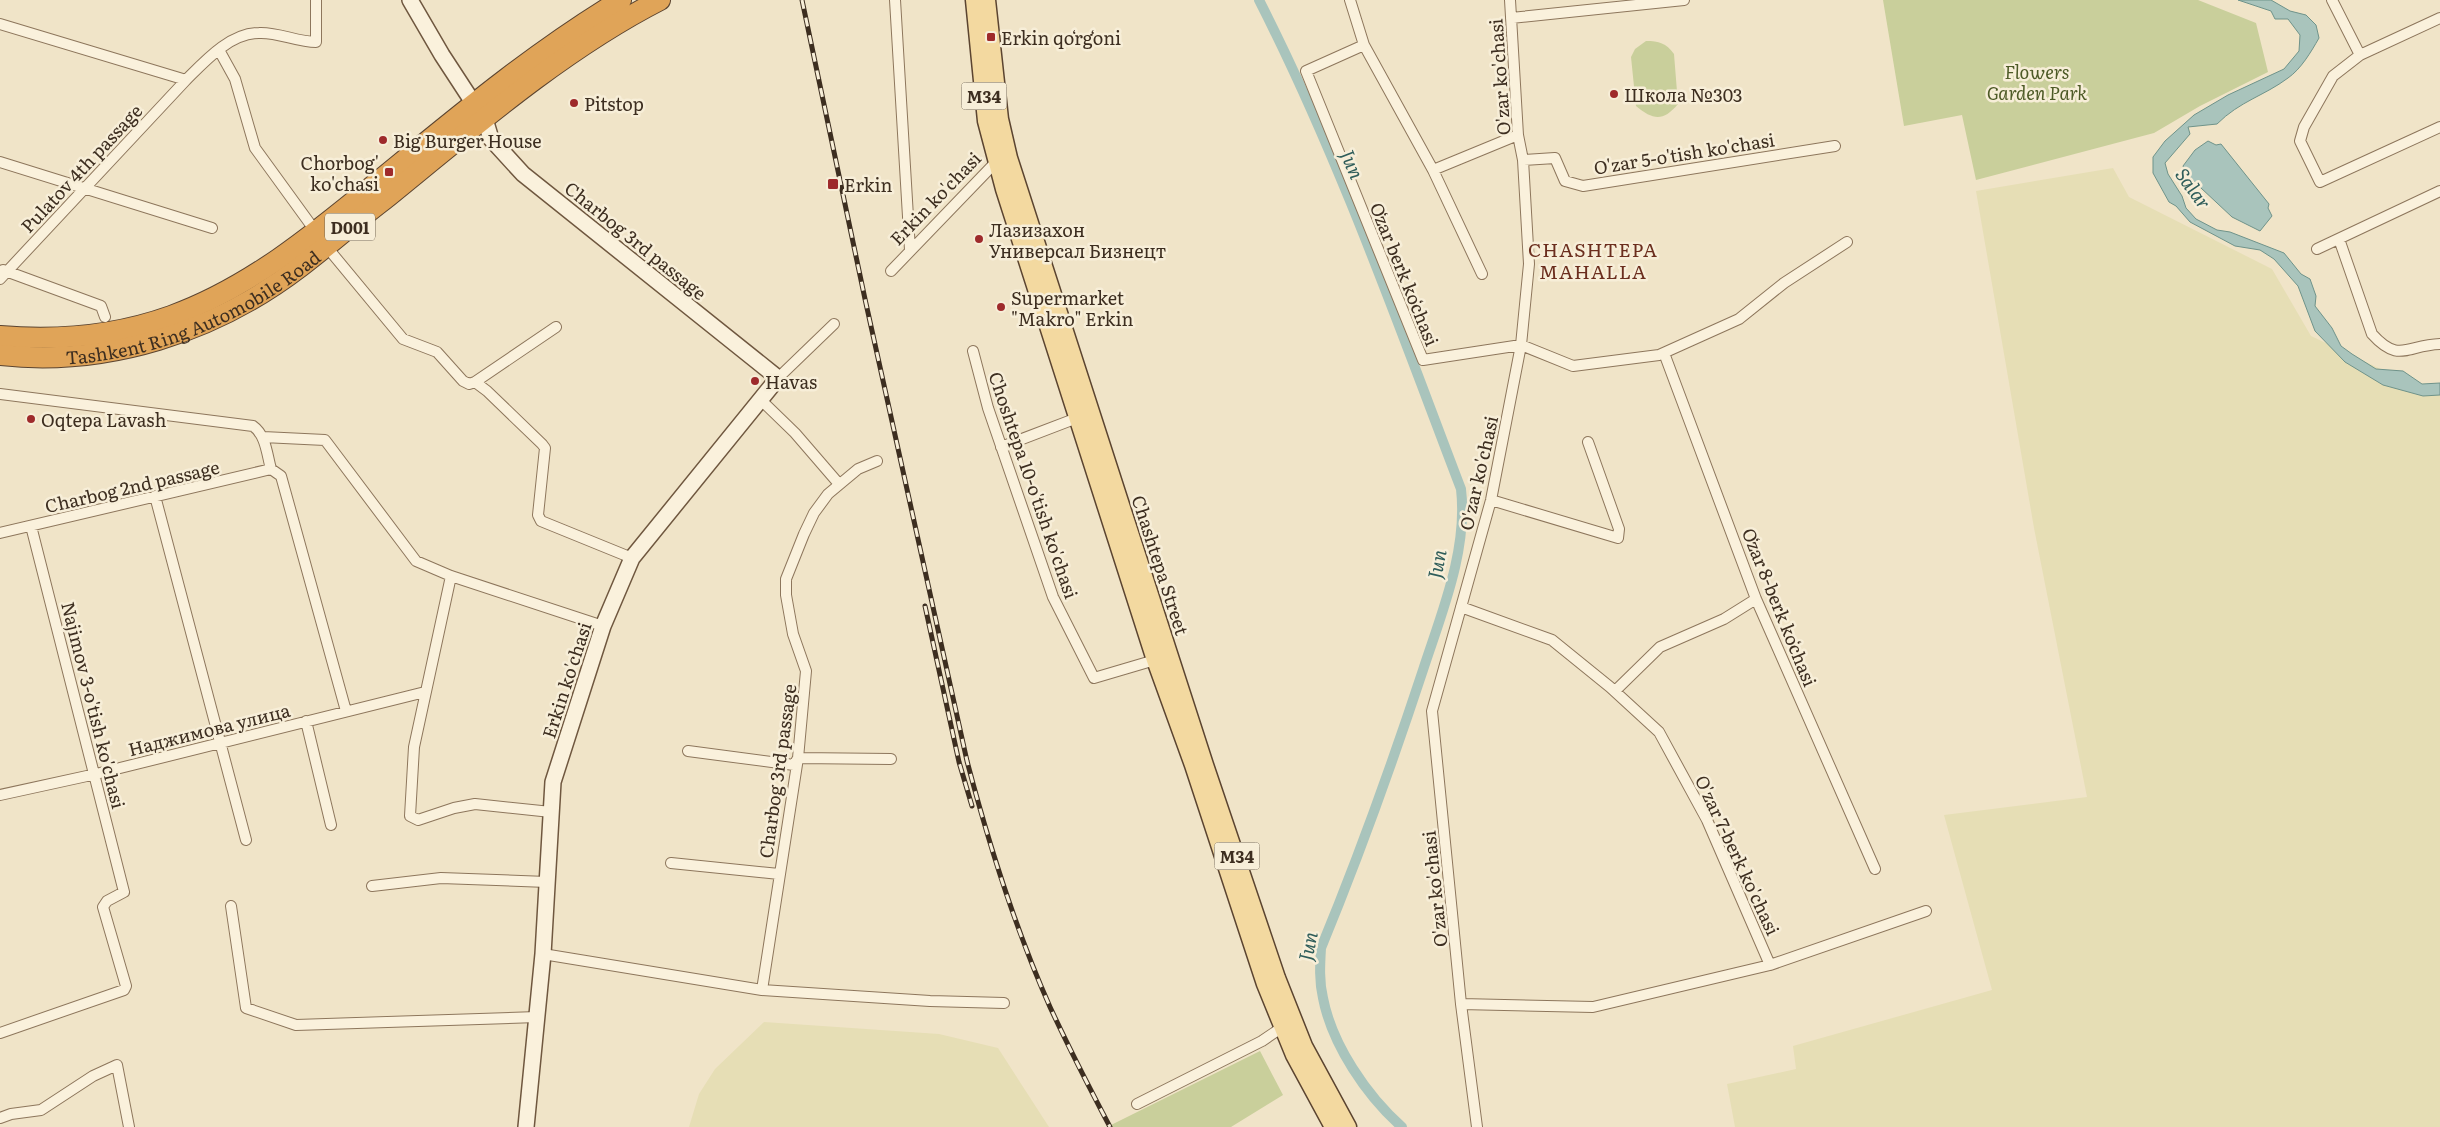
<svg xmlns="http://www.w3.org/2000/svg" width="2440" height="1127" font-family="Literata,serif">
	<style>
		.farmland { fill: #e6deb5 }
		.green { fill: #c9cf9b }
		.water { fill: #a9c4bc; stroke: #6f938a }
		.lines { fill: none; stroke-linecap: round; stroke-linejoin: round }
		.canal { stroke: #a9c4bc; stroke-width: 10 }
		.street-casing { stroke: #8d765c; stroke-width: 12 }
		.secondary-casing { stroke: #6f573f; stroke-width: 18 }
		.primary-casing { stroke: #5b4430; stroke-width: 19 }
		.highway-casing { stroke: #5b4430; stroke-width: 22 }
		.street { stroke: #faf1dc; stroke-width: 10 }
		.secondary { stroke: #faf1dc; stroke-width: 15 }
		.primary { stroke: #f3d9a0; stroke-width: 16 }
		.highway { stroke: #e0a458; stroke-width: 20 }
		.rail-casing { stroke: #3d2e20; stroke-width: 5 }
		.rail { stroke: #f7eed8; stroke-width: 3; stroke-dasharray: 9; stroke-linecap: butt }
		.poi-dot { fill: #9e2a2b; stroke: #f7eed8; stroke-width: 2 }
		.labels { text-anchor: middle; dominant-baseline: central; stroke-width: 5; stroke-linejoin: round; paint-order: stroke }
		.shield { fill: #f7eed8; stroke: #756857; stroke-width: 1 }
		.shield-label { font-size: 16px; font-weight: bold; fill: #3d2e20 }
		.poi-label { font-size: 18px; fill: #3d2e20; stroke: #f7eed8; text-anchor: start }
		.park-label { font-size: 18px; font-style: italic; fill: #4d5a26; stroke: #f7eed8 }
		.street-label { font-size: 18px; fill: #3d2e20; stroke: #f7eed8 }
		.water-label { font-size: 19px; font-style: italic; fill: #2f5d5a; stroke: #f7eed8 }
		.neighbourhood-label { font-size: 19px; letter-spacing: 1px; fill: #6b2e1e; stroke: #f7eed8 }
	</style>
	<rect width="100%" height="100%" fill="#f0e4c8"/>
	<path class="farmland" d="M2113 168 2129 197 2272 269 2311 336 2410 383 2440 392V1127H1735L1727 1084 1796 1069 1793 1046 1992 990 1944 815 2087 797 2034 528 1976 191Z
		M764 1022 939 1034 998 1048 1049 1127H689L699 1094 715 1069Z"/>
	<path class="green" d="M1883 0H2198L2256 23 2268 72 2200 106 2154 133 1976 180 1962 115 1904 126Z
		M1646 41C1659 41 1666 43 1674 54L1678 104C1663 122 1653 120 1636 106L1631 57 1635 49Z
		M1260 1051 1283 1095 1231 1127H1112L1111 1125Z"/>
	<path class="water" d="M2238 0H2271L2290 11 2306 15 2316 25 2319 38C2311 52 2301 69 2288 78 2264 96 2240 101 2217 124L2188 127 2190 134 2165 163 2168 174 2182 196 2186 208 2196 219 2217 230 2230 232 2284 253 2301 274 2310 279 2316 296 2315 306 2332 328 2341 346 2352 354 2376 369 2403 371 2422 384 2440 383V395L2423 396 2383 385 2345 362 2315 331 2298 286 2274 259 2260 250 2235 246 2190 222 2176 206 2169 202 2153 173V157L2165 141 2194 115 2228 95 2284 69 2299 51 2300 35 2288 19H2275L2271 11Z
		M2208 141 2216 145 2221 144 2269 204 2268 208 2272 216 2260 231 2232 217 2186 174 2183 166 2195 150Z"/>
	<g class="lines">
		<path class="canal" d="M1259 0C1339 157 1398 324 1461 489 1468 550 1442 612 1423 670 1392 764 1359 856 1321 948 1320 965 1319 981 1323 998 1332 1045 1367 1096 1402 1127"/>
		<g class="street-casing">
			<path id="street" d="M895 0 910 250
				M1350 0 1364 45 1433 170 1482 274
				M2332 0 2360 55
				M1511 18 1684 0
				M2440 18 2360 55 2333 76 2304 127 2300 141 2320 182 2440 127
				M0 24 186 80
				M1364 45 1306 71 1423 360 1521 345 1573 366 1659 355 1739 319 1784 283 1847 242
				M219 50 235 79 255 148 316 232
				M1523 160 1555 158 1565 181 1583 186 1835 146
				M0 162 212 228
				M1433 170 1518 135
				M2339 239 2372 334C2399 364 2407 345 2440 344
				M326 246 403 339 437 352 463 381 469 384 475 382 487 391 542 444 545 448 538 515 541 521 632 558
				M2317 249 2440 191
				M3 270 101 306 105 317
				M891 271 996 162 1000 160
				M0 279 186 80C205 61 230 33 259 33 278 32 297 42 316 42V0
				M973 351 988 408 1053 597 1094 678 1155 660
				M1664 353 1756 599 1875 869
				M778 378 834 324
				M475 382 556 327
				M0 394 253 426C266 435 267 455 271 469L281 476 346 711
				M761 400 795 433 839 484
				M263 437 325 440 416 561 451 576 603 626
				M1001 447 1077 418
				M155 496 246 840
				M1491 500 1618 538 1619 529 1588 442
				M0 533 271 469
				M451 576 414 747 410 816 418 820 454 808 475 804 551 812
				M1461 607 1552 640 1610 687 1659 732 1707 820 1770 965
				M1615 691 1660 647 1724 619 1756 599
				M306 721 331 825
				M688 751 794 765 798 758 891 759
				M0 795 96 774 425 692
				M671 863 779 874
				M372 886 441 878 547 882
				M231 906 246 1008 296 1025 537 1017
				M543 954 762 990 930 1001 1004 1003
				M762 990 798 758 806 671 793 634 786 595V579L804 534 814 513 828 494 858 469 877 461
				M1461 1004 1593 1007 1770 965 1926 911
				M0 1033 124 990 126 986 103 907 107 901 124 892 31 526
				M1137 1104 1262 1041 1281 1028
				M0 1118 11 1114 41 1110 93 1076 117 1065 129 1127
				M1477 1127 1461 1004 1432 711 1491 500 1521 345 1529 264 1523 160 1518 135 1510 0"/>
		</g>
		<g class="secondary-casing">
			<path id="secondary" d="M410 0 442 55 474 104
				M485 119 491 139 523 174 778 378 632 558 603 626 553 782 543 954 526 1127"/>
		</g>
		<g class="primary-casing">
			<path id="primary" d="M974 0 986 121 1004 189 1155 660 1193 765 1265 984 1294 1055 1333 1127
				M987 0 1000 119 1009 158 1205 765 1277 978 1304 1046 1348 1127"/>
		</g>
		<g class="highway-casing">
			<g id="highway">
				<path d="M0 336C59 341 115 336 171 316 257 285 327 223 397 166 469 107 541 48 621 0"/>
				<path id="s1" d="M0 355C107 367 215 332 300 267 329 245 356 221 385 199 470 130 562 50 660 0"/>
			</g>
		</g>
		<use href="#street" class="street"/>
		<use href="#secondary" class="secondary"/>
		<use href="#primary" class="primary"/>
		<use href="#highway" class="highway"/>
		<g class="rail-casing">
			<path id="rail" d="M802 0 865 299 967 761C989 845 1015 928 1050 1007 1069 1048 1089 1087 1110 1127
				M925 606 959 762 972 806"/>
		</g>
		<use href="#rail" class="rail"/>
	</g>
	<g class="poi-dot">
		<rect x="986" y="32" width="10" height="10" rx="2.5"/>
		<circle cx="1614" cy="94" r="5"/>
		<circle cx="574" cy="103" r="5"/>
		<circle cx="383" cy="140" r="5"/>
		<rect x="384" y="167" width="10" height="10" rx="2.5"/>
		<rect x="827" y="178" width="12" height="12" rx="2.5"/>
		<circle cx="979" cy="239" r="5"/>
		<circle cx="1001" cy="307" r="5"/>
		<circle cx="755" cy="381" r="5"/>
		<circle cx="31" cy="419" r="5"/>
	</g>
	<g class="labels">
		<g class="shield">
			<rect x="961.5" y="82.5" width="45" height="27" rx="4"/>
			<rect x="325" y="213.5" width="50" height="27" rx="4"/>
			<rect x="1214.5" y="842.5" width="45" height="27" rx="4"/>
		</g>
		<g class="shield-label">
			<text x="984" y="96">M34</text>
			<text x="350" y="227">D001</text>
			<text x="1237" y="856">M34</text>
		</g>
		<g class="poi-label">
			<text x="1001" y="37">Erkin qoʻrgʻoni</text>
			<text x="1624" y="94">Школа №303</text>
			<text x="584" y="103">Pitstop</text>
			<text x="393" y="140">Big Burger House</text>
			<text x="379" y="162" text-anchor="end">Chorbog'<tspan x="379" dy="21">ko'chasi</tspan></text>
			<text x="844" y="184">Erkin</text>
			<text x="989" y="229">Лазизахон<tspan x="989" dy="21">Универсал Бизнецт</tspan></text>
			<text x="1011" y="297">Supermarket<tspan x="1011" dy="21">"Makro" Erkin</tspan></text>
			<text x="765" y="381">Havas</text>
			<text x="41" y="419">Oqtepa Lavash</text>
		</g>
		<g class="park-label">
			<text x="2037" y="71">Flowers<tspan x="2037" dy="21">Garden Park</tspan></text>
		</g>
		<g class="street-label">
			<text transform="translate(1499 77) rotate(-94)">O'zar ko'chasi</text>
			<text transform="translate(1684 153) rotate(-9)">O'zar 5-o'tish ko'chasi</text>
			<text transform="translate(81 168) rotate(-47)">Pulatov 4th passage</text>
			<text transform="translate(935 198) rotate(-46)">Erkin ko'chasi</text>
			<text transform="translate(636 240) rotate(39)">Charbog 3rd passage</text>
			<text transform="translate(1405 274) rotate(68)">Oʻzar berk koʻchasi</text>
			<text stroke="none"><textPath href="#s1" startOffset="204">Tashkent Ring Automobile Road</textPath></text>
			<text transform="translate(1478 473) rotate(-77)">O'zar ko'chasi</text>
			<text transform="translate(1034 485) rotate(71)">Choshtepa 10-o'tish ko'chasi</text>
			<text transform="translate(132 486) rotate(-13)">Charbog 2nd passage</text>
			<text transform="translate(1161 565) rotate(72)">Chashtepa Street</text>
			<text transform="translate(1780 607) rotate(68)">Oʻzar 8-berk koʻchasi</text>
			<text transform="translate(566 680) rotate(-72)">Erkin ko'chasi</text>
			<text transform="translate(94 705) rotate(76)">Najimov 3-o'tish ko'chasi</text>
			<text transform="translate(209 729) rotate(-14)">Наджимова улица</text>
			<text transform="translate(777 771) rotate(-82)">Chаrbog 3rd passage</text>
			<text transform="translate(1738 855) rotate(65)">O'zar 7-berk ko'chasi</text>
			<text transform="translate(1434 889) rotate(-96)">O'zar ko'chasi</text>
		</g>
		<g class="water-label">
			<text transform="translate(1353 164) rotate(67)">Jun</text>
			<text transform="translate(2194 188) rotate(54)">Salar</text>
			<text transform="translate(1436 564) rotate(-79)">Jun</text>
			<text transform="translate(1307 946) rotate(-78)">Jun</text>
		</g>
		<g class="neighbourhood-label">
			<text x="1593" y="249">CHASHTEPA<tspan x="1593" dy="22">MAHALLA</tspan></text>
		</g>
	</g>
</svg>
